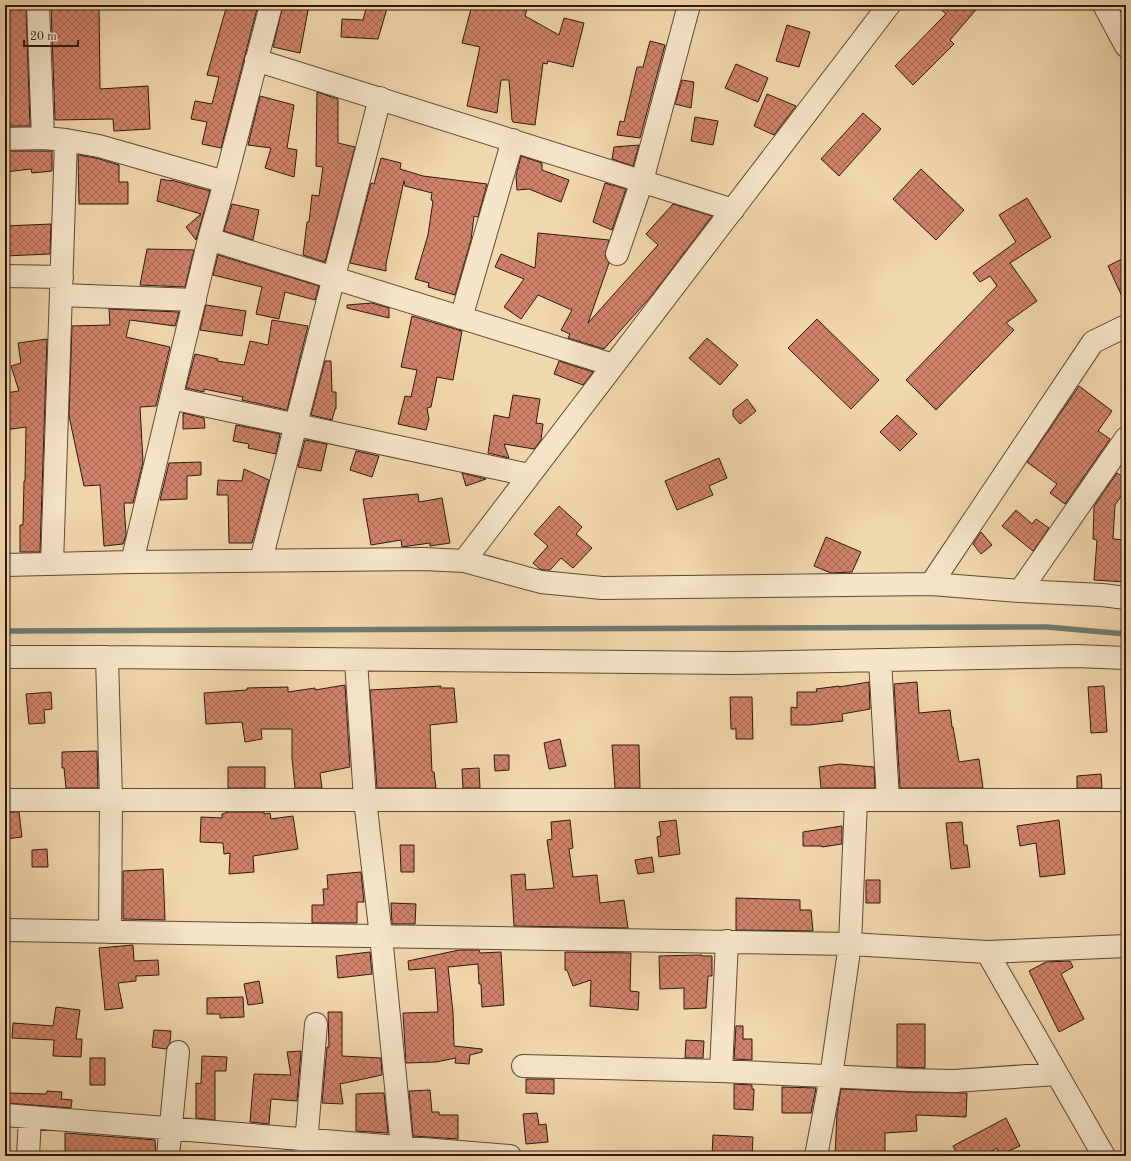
<svg xmlns="http://www.w3.org/2000/svg" width="1131" height="1161" font-family="'Old Standard TT',serif">
	<style>
		.lines { fill: none; stroke-linecap: round; stroke-linejoin: round }
		.stream { stroke: #6f796d; stroke-width: 5.5 }
		.building { fill: url(#building-cross-hatch); stroke: #2c190c }
		.minor-casing { stroke: #5d4834; stroke-width: 24 }
		.minor { stroke: #f6e5c9; stroke-width: 22 }
	</style>
	<defs>
		<pattern id="building-cross-hatch" width="8" height="8" patternUnits="userSpaceOnUse"><rect width="8" height="8" fill="#d0826a"/><path d="M0 0l8 8M0 8l8-8" fill="none" stroke="#a96a56"/></pattern>
	</defs>
	<rect width="100%" height="100%" fill="#f1d7ac"/>
	<filter id="stains"><feTurbulence type="fractalNoise" baseFrequency=".005" numOctaves="4"/><feColorMatrix values="0 0 0 0 .2 0 0 0 0 .09 0 0 0 0 .02 0 0 0 .5 -.17"/></filter>
	<radialGradient id="worn" r=".72"><stop offset=".6" stop-color="#630" stop-opacity="0"/><stop offset="1" stop-color="#630" stop-opacity=".3"/></radialGradient>
	<g class="lines">
		<path class="stream" d="M5 631 1047 627 1126 634"/>
	</g>
	<path class="building" d="M5 5H26L30 126H7L5 113Z
		M51 5H99L100 89 148 86 150 129 114 131 113 119 55 120Z
		M227 5H258L221 148 202 144 207 122 191 119 195 101 212 104 219 77 207 75Z
		M283 5H309L300 53 273 47Z
		M367 5H388L378 39 341 37 342 19 363 20Z
		M472 5H528L525 16 559 35 564 18 584 23 573 67 548 61 547 64 543 63 535 125 513 122 512 120 509 80H501L497 113 467 106 480 47 462 43Z
		M936 5H980L950 40 954 44 913 85 895 66 946 14Z
		M787 25 810 32 799 67 776 61Z
		M650 41 665 45 640 138 617 135 620 121 624 122 637 67H643Z
		M736 64 768 78 758 102 725 88Z
		M682 80 694 82 691 108 675 104Z
		M317 92 338 99V143L355 147 325 262 303 255 307 222H309L312 195 319 196 323 167 316 166Z
		M767 94 796 106 774 135 754 126Z
		M260 96 294 105 287 148 297 150 294 177 265 168 271 148 248 145Z
		M863 113 881 129 839 176 821 159Z
		M695 117 718 121 713 145 691 141Z
		M639 145 633 166 612 159 614 147Z
		M5 151H52V171L32 173 31 169 5 172Z
		M78 155 96 158 119 165V182H128V204H79Z
		M521 156 542 163V170L569 180 561 202 529 189 517 190 516 176Z
		M381 158 401 163 400 169 423 176 487 184 478 217 474 216 471 240 455 295 428 287 429 283 415 279 428 235 433 201 431 200 432 193 405 186 404 181 386 264V271L350 263 371 183 374 184Z
		M921 169 964 210 936 240 893 199Z
		M161 179 171 181V180L210 191 196 240 186 227 201 214 157 201Z
		M605 183 626 189 612 230 593 222Z
		M1027 198 1051 237 1010 263 1037 301 1006 323 1014 330 936 410 906 380 997 286 990 276 980 282 973 273 1016 242 999 215Z
		M232 204 259 210 253 240 224 231Z
		M673 204 712 216 653 294 604 349 568 338 570 334 561 330 572 310 538 295 521 319 504 307 524 279 495 267 501 254 535 268 538 233 609 240 605 256 609 263 588 323 658 245 646 234Z
		M51 224 50 254 5 256V226Z
		M147 249 194 250 185 287 140 285Z
		M218 255 319 286 315 300 285 292 279 319 256 314 262 287 213 275Z
		M1126 257V305L1108 266Z
		M372 303 389 308V318L347 308V305Z
		M206 305 246 311 242 336 200 330Z
		M109 309 179 312 175 326 130 320 126 337 170 347 156 406 140 407 143 462 133 503H124L126 535 123 544 104 546 100 485 84 486 69 416 72 326 110 325Z
		M412 316 462 331 453 380 437 377 431 407 427 408 429 419 426 430 398 424 405 396 411 397 417 370 401 367Z
		M817 319 879 380 851 409 788 348Z
		M272 320 308 326 287 410 242 400 243 397 204 389V392L186 388 195 354 218 359 217 361 244 365 250 341 268 345Z
		M707 338 738 365 720 385 689 358Z
		M47 339 40 552H20V525H23L24 481H25L26 427 5 430V393L19 391 11 366 21 363 18 343Z
		M325 361H331L332 392H336V409H335L332 420 311 415Z
		M559 361 593 372 583 385 554 374Z
		M1079 386 1112 411 1098 431 1110 439 1065 504 1050 493 1057 484 1027 462Z
		M513 395 540 399 536 423 543 424 541 440 534 449 504 444 509 458 488 453 494 415 509 418Z
		M747 399 756 411 740 424 733 416V410Z
		M183 413 204 418 205 428 183 429Z
		M897 415 917 434 900 451 880 432Z
		M236 425 280 434 276 454 248 448 249 444 233 441Z
		M305 440 327 444 321 471 298 467Z
		M356 451 379 456 372 477 350 470Z
		M719 458 727 478 709 486 713 495 677 510 665 481Z
		M201 462V475L187 476V499L160 500 169 463Z
		M244 469 269 480 252 543H229L228 495H217L218 480 242 481Z
		M462 473 486 479 466 486Z
		M1117 473 1126 479V489L1115 505 1113 539 1126 540V582L1094 580 1097 540 1093 539 1094 506Z
		M418 494 419 502 442 498 450 543 430 546V543L402 547 401 540 371 545 363 499Z
		M559 506 582 527 576 534 592 548 573 568 561 558 550 570H543L540 569 533 563 548 546 534 534Z
		M1016 510 1032 524 1036 519 1049 528 1033 551 1002 526Z
		M981 532 992 545 981 554 973 544Z
		M826 537 861 552 852 572 831 573 814 566Z
		M869 682 870 709 842 714 843 721 809 725H791V707L797 708V692H817L816 689 839 686V687Z
		M917 682 919 713 950 710 952 727H953L959 762 979 759 983 788H900L894 684Z
		M345 685 350 767 320 773 322 788H295L292 758V729H261L262 739 245 742 242 722 206 724 204 693 247 690V688L288 687V692L315 688V690Z
		M441 686V688H454L457 722 430 725 432 772H434L436 788H377L370 690Z
		M1104 686 1107 732 1091 733 1088 687Z
		M51 692 52 709 44 710 45 723 29 724 26 694Z
		M730 697H752L753 739H736V729H731Z
		M560 739 566 766 549 769 544 743Z
		M612 745H639L640 788H615Z
		M97 751 98 788H66L64 768H62V752Z
		M494 755H509V770L495 771Z
		M840 764 874 767 875 788H821L819 767Z
		M228 767H265V788H228Z
		M479 768 480 788H463L462 769Z
		M1101 774 1102 788H1077V776Z
		M5 812H19L22 837 5 839Z
		M228 812H264V814L270 813 271 819 293 816 298 849 253 856 254 872 229 874 230 853 224 854 223 843 200 842 201 817 222 818V814Z
		M570 820 573 848 569 849 573 877 597 875 600 903 624 900 628 928 514 926 511 875 525 874 526 890 554 888 547 840 552 839 551 822Z
		M676 820 680 854 659 857 657 837 661 836 659 822Z
		M1059 820 1065 874 1040 877 1036 843 1020 846 1017 826Z
		M962 822 964 845H967L970 867 951 869 946 823Z
		M842 826V844L822 847V846H803V832Z
		M400 845H414V872H401Z
		M47 849 48 867H32V850Z
		M652 857 654 872 638 874 635 860Z
		M163 869 165 920 123 919V871Z
		M361 872 364 902H357V923H312V905H324L323 889H328L327 875Z
		M866 880H880V903H866Z
		M736 898 800 900V910H811L813 931 736 930Z
		M391 903 416 904 415 924H392Z
		M133 945 134 961 158 960 159 975 136 976V981L118 983 123 1008 105 1010 99 948Z
		M459 950H479L480 953 501 952 504 1005 482 1007 481 984H479L478 964 448 967 453 1012 454 1046 482 1049V1052L470 1055 469 1064 455 1063 456 1058 436 1062 406 1063 403 1013 438 1012 435 968 409 970 408 961Z
		M370 952 372 974 338 978 336 956Z
		M565 952 631 953 630 991 639 992 638 1010 590 1006 591 980 573 986 567 970H565Z
		M702 955V956H712V976H708L706 1008 684 1009V988L660 989 659 956Z
		M1070 961 1073 967 1061 974 1084 1019 1059 1032 1029 971 1046 962Z
		M259 981 263 1003 248 1005 244 984Z
		M243 997 244 1017 220 1018V1014H207V998Z
		M56 1007 80 1010 76 1039H82L81 1057 53 1056 54 1040 12 1038 13 1023 53 1026Z
		M328 1012H342V1056L381 1058 382 1075 340 1084 343 1104 322 1103 327 1047H329Z
		M897 1024H925V1068L897 1067Z
		M736 1026H743V1039H752V1060L734 1059Z
		M154 1030 171 1031 170 1043 166 1049 152 1047Z
		M686 1040 704 1041 703 1058H685Z
		M301 1051 297 1101 271 1099 269 1124 250 1122 254 1074 291 1075 287 1052Z
		M202 1056 227 1057 226 1071H215V1120L196 1118V1083L201 1084Z
		M90 1058H105V1085H90Z
		M526 1079H554V1094L526 1093Z
		M734 1084 752 1085V1089H754L753 1110 734 1109Z
		M782 1087 816 1088 811 1113H782Z
		M841 1089 910 1092 967 1093 966 1117 916 1115 917 1131 885 1133V1156H835L837 1113Z
		M430 1090 432 1112H439V1115H458V1139L413 1136 409 1091Z
		M47 1091 62 1092 61 1099 72 1100 71 1108 7 1103V1093L46 1094Z
		M376 1093H384L388 1133 356 1131V1094Z
		M537 1113 539 1125 546 1124 548 1142 526 1144 523 1114Z
		M1006 1118 1020 1146 1000 1155 997 1148 982 1156H958L953 1146Z
		M65 1133 155 1140 156 1156H65Z
		M713 1135 753 1137 752 1156H712Z"/>
	<g class="lines">
		<g class="minor-casing">
			<path id="minor" d="M38 5 43 138
				M1104 5 1126 46
				M256 60 733 210
				M5 139 43 138 66 140 99 146 225 182
				M209 239 613 365
				M617 254 642 181 689 5
				M5 276 62 277
				M61 295 195 300
				M461 318 513 140
				M171 398 529 475
				M261 560 380 98
				M464 561 889 5
				M132 562 209 239 225 182 271 5
				M52 564 66 140
				M5 565 132 562 424 559 464 561 541 582 602 588 931 584 1020 591 1102 595 1126 598
				M931 584 1093 342 1126 326
				M1020 591 1126 438
				M5 657H107L734 663 1076 656 1126 658
				M107 657 111 799 110 932
				M356 660 365 800 381 936 402 1147
				M880 660 888 800
				M5 800H1126
				M5 930 850 944 987 952 1126 946
				M987 952 1104 1156
				M523 1066 721 1071 910 1080 954 1081 1057 1074
				M721 1071 727 941
				M5 1115 510 1156
				M28 1156 30 1117
				M168 1156 178 1052
				M305 1156 316 1024
				M816 1156 831 1077 850 944 856 800"/>
		</g>
		<use href="#minor" class="minor"/>
	</g>
	<rect width="1131" height="1161" fill="none" stroke="#f1d7ac" stroke-width="20"/>
	<rect x="6" y="6" width="1119" height="1149" fill="none" stroke="#2c190c" stroke-width="2"/>
	<rect x="10" y="10" width="1111" height="1141" fill="none" stroke="#2c190c"/>
	<path d="M24 40v6h54v-6" fill="none" stroke="#2c190c" stroke-width="2"/>
	<text x="30" y="40" font-size="12" fill="#2c190c" stroke="#f6e5c9" stroke-width="3" paint-order="stroke">20 m</text>
	<rect width="100%" height="100%" filter="url(#stains)"/>
	<rect width="100%" height="100%" fill="url(#worn)"/>
</svg>
